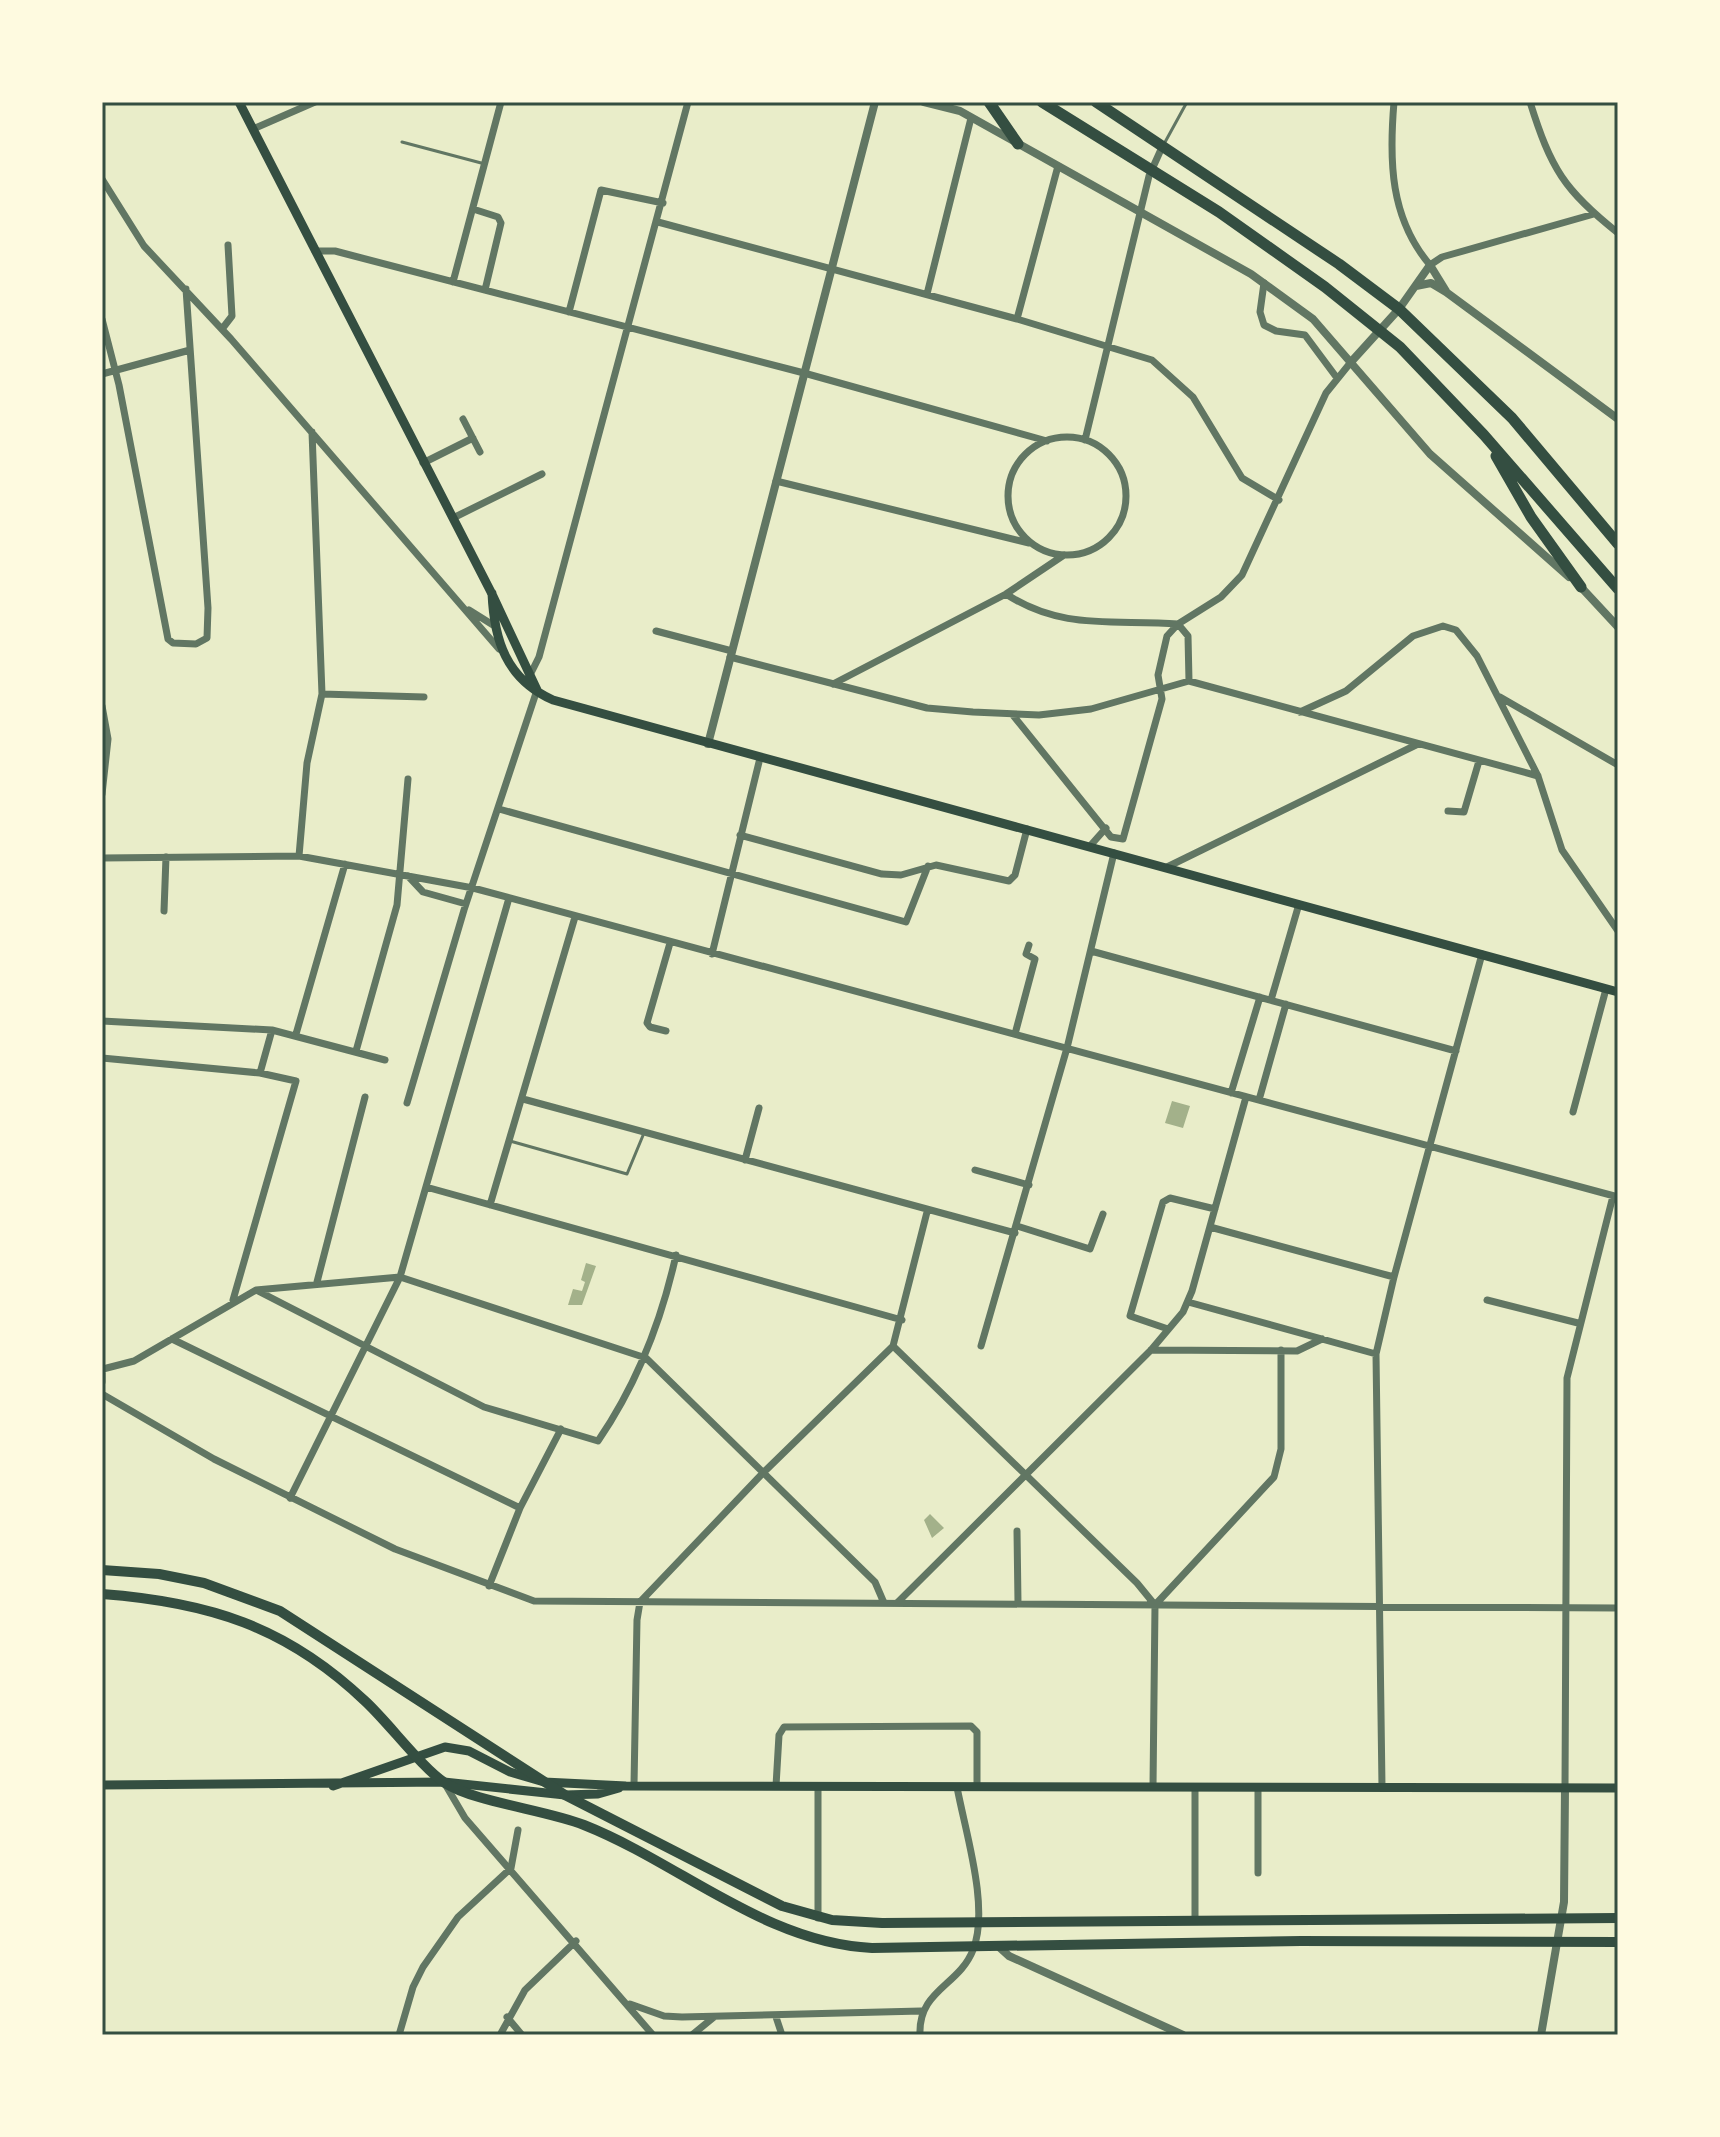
<svg xmlns="http://www.w3.org/2000/svg" width="1720" height="2137" font-family="Mulish,sans-serif">
	<style>
		.water { fill: #a3b18a }
		.lines { fill: none; stroke-linecap: round; stroke-linejoin: round }
		.service { stroke: #617663; stroke-width: 3 }
		.minor { stroke: #617663; stroke-width: 7 }
		.tertiary { stroke: #617663; stroke-width: 8 }
		.secondary { stroke: #344e41; stroke-width: 9 }
		.primary { stroke: #344e41; stroke-width: 10 }
		.trunk { stroke: #344e41; stroke-width: 11 }
		.neatline { fill: none; stroke: #344e41; stroke-width: 3 }
	</style>
	<rect width="100%" height="100%" fill="#e9edc9"/>
	<path class="water" d="M1172 1101 1190 1106 1183 1128 1165 1123Z
		M586 1263 596 1266 582 1305H568L573 1289 582 1291 585 1282 581 1280Z
		M930 1514 944 1528 932 1538 924 1520Z"/>
	<g class="lines">
		<path class="service" d="M402 142 485 164
			M1164 144 1187 102
			M510 1141 627 1174 644 1133"/>
		<path class="minor" d="M1394 102C1389 161 1390 218 1430 265L1442 257 1594 214
			M1530 102C1551 169 1564 190 1618 233
			M253 129 315 102
			M102 179 144 246 231 339 499 649
			M473 209 498 217 501 223 485 290
			M658 222 1017 319 1152 360 1193 397 1242 478 1279 500
			M315 251H335L804 373 1047 441
			M453 282 501 102
			M1264 283 1260 312 1264 325 1276 331 1305 335 1337 378
			M927 294 971 118
			M569 312 601 190 663 203
			M102 319 119 385 168 639 173 643 196 644 207 638 208 608 186 289
			M1017 319 1058 166
			M222 329 232 316 228 245
			M102 374 190 350
			M463 419 480 452
			M1008 496a59 59 0 1 1 118 0a59 59 0 1 1-118 0Z
			M1085 440 1149 176 1163 145
			M423 463 473 438
			M776 481 1029 543
			M453 518 542 474
			M1006 594C1062 631 1115 619 1178 624
			M469 610 493 625
			M1178 624 1188 636 1189 681
			M656 631 732 651
			M730 657 927 708 973 712 1039 715 1091 709 1189 681 1538 776
			M529 677 539 657 688 102
			M833 684 1006 594 1064 555
			M322 694 424 697
			M1500 697 1618 765
			M102 706 108 739 102 794
			M1300 712 1346 691 1413 636 1443 626 1456 630 1477 656 1538 776 1562 850 1618 931
			M1012 714 1111 837 1123 839 1162 699 1158 675 1167 636 1178 624 1221 597 1242 575 1326 393 1351 362
			M499 809 906 922 928 866
			M1448 811 1464 812 1479 761
			M740 835 882 874 901 875 936 865 1009 881 1015 875 1027 829
			M1090 846 1106 828
			M299 856 307 763 322 694 312 432
			M102 858 299 856 473 888 1618 1197
			M1167 867 1416 745
			M408 876 423 892 466 904
			M164 911 166 857
			M1091 951 1456 1051
			M712 954 760 758
			M1271 1000 1299 904
			M102 1021 272 1030 385 1060
			M666 1031 650 1027 647 1023 670 943
			M296 1034 345 864
			M1015 1034 1035 959 1026 954 1029 945
			M356 1051 397 905 408 779
			M102 1058 260 1073 296 1081 233 1300
			M260 1073 272 1030
			M1231 1093 1260 997
			M523 1099 1015 1233
			M1259 1100 1286 1004
			M407 1103 464 910 537 690
			M1573 1112 1606 989
			M745 1160 759 1108
			M975 1170 1029 1185
			M426 1187 902 1320
			M490 1205 575 917
			M1017 1226 1090 1249 1103 1214
			M1210 1227 1394 1277
			M317 1282 365 1097
			M258 1291 484 1407 598 1441C637 1384 661 1323 676 1255
			M1487 1300 1578 1323
			M1188 1302 1376 1354
			M1168 1329 1130 1316 1163 1202 1170 1198 1215 1209
			M172 1339 520 1508
			M893 1346 1137 1583 1155 1605
			M981 1346 1067 1048 1114 853
			M1151 1350 1297 1351 1322 1339
			M102 1368V1382
			M103 1369 134 1361 256 1290 400 1277 646 1358 875 1582 884 1603
			M102 1394 214 1459 395 1549 534 1601 1618 1608
			M290 1498 400 1277 509 898
			M1017 1531 1018 1603
			M489 1586 520 1508 561 1429
			M897 1603 1151 1350 1183 1312 1192 1291 1246 1097
			M445 1784 465 1818 653 2035
			M634 1785 637 1620 640 1602 762 1474 893 1346 927 1212
			M776 1786 779 1735 784 1727 971 1726 977 1732V1787
			M1153 1787 1155 1605 1274 1477 1281 1449V1350
			M1195 1787V1919
			M1258 1787V1873
			M1382 1787 1376 1354 1394 1277 1482 954
			M1565 1788 1567 1378 1613 1196
			M818 1918V1786
			M630 2004 664 2016 682 2017 921 2011
			M507 2017 522 2035
			M776 2017 782 2035
			M399 2035 413 1987 423 1967 458 1917 511 1868 518 1830
			M500 2035 525 1990 576 1941
			M692 2035 714 2017
			M920 2035C918 1990 959 1986 973 1950 990 1908 965 1831 957 1787"/>
		<path class="tertiary" d="M924 102 960 111 1251 274 1313 319 1430 454 1569 577
			M1416 286 1431 283 1446 292 1618 419
			M1351 362 1399 309 1430 265 1446 291
			M1579 585 1618 627
			M708 744 875 102
			M998 1946 1009 1956 1183 2035
			M1541 2035 1564 1902 1565 1788"/>
		<path class="secondary" d="M239 102 491 592 537 690
			M492 593C494 640 506 679 553 700L1618 992
			M102 1785 444 1782 565 1795 598 1794 619 1788
			M333 1786 445 1747 469 1751 510 1772 544 1782 626 1786 1618 1788"/>
		<path class="primary" d="M102 1570 159 1574 204 1583 280 1611 565 1795 782 1906 832 1920 882 1923 1618 1918
			M102 1594C208 1602 286 1626 365 1701 388 1722 422 1768 445 1783 474 1802 546 1810 584 1825 680 1863 765 1943 872 1948L1301 1941 1618 1942"/>
		<path class="trunk" d="M989 102 1018 144
			M1042 102 1219 212 1325 287 1400 347 1484 435 1618 589
			M1096 102 1339 264 1399 309 1512 418 1618 544
			M1496 456 1531 517 1581 587"/>
	</g>
	<rect width="1720" height="2137" fill="none" stroke="#fefae0" stroke-width="208"/>
	<rect x="104" y="104" width="1512" height="1929" class="neatline"/>
</svg>
